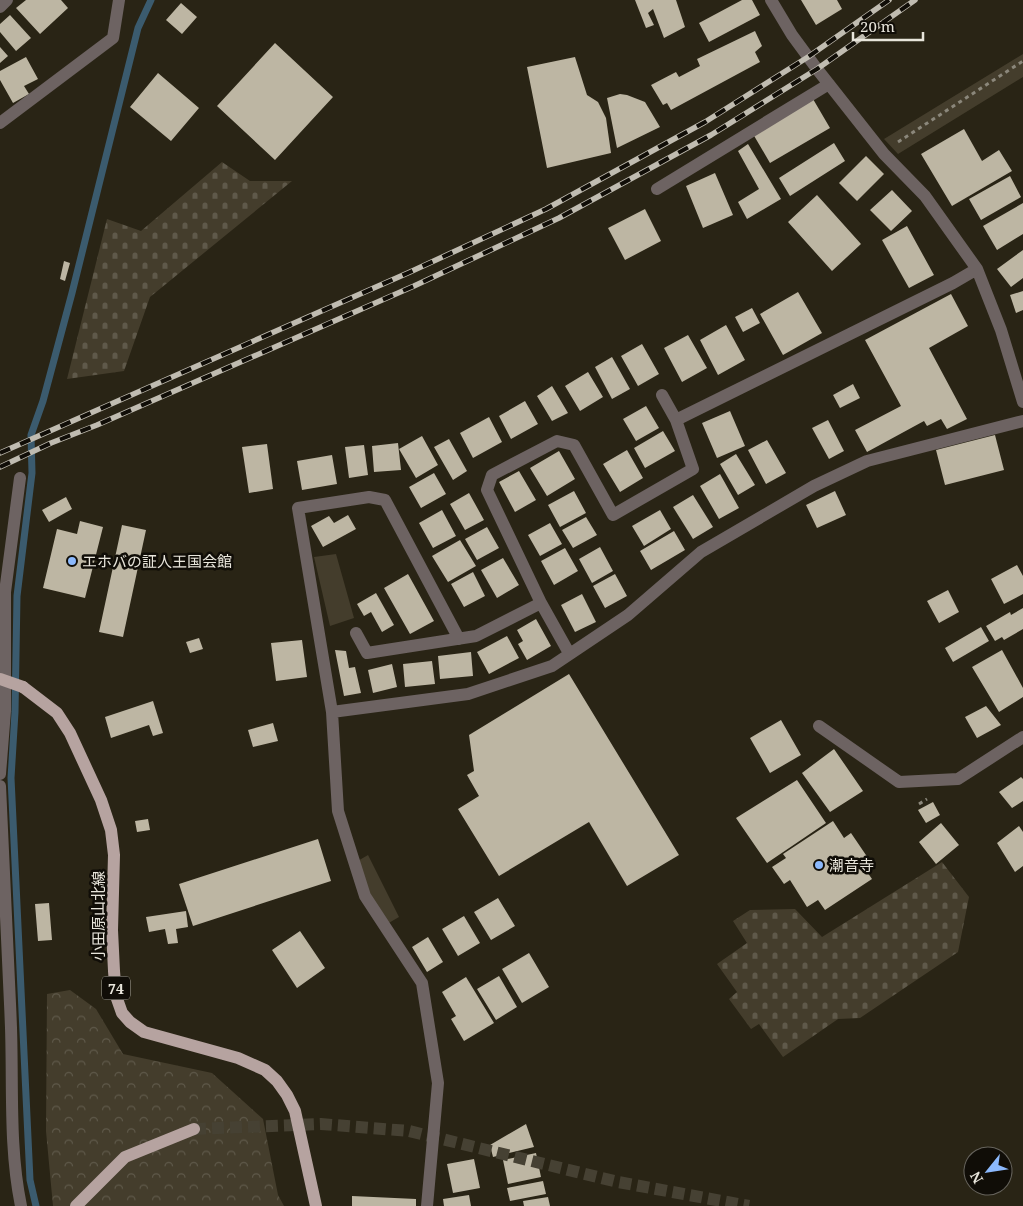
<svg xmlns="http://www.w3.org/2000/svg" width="1023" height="1206" font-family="'Noto Serif','Noto Sans JP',serif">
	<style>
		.forest { fill: url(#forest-crowns) }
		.cemetery { fill: url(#cemetery-stones) }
		.park { fill: #443d2c }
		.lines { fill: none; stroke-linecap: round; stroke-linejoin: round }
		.stream { stroke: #3b5b6e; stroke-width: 7 }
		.building { fill: #bdb6a3 }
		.major-tunnel { stroke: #464133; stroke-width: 12; stroke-dasharray: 12 6; stroke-linecap: butt }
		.path { stroke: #8b877b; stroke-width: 3; stroke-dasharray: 4 4; stroke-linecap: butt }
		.minor { stroke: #6d6362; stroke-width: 12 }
		.major { stroke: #b6a3a0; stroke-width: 12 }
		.rail-casing { stroke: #c0bcb1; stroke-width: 5.5 }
		.rail { stroke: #100d07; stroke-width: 4; stroke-dasharray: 11; stroke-linecap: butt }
		.major-bridge { stroke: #b6a3a0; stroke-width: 12 }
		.poi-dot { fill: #8cb9fc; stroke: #100d07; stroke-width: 2 }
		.labels { text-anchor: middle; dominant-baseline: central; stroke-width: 5; stroke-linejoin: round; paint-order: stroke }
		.shield { fill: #100d07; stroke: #a7a49b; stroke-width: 1 }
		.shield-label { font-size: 14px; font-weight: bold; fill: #e8e5db }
		.poi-label { font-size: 15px; fill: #e8e5db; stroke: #100d07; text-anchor: start }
		.street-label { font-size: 15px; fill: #e8e5db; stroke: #100d07 }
	</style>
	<defs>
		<pattern id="forest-crowns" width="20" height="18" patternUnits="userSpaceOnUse" patternTransform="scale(1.25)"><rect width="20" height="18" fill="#443d2c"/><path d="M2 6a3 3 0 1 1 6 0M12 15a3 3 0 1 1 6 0" fill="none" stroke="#5f594a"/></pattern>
		<pattern id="cemetery-stones" width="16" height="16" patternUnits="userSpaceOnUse" patternTransform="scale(1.25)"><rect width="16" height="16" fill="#443d2c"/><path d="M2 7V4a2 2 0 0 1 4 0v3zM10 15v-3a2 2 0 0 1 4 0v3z" fill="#5f594a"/></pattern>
	</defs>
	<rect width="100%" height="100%" fill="#292415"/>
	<path class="forest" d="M70 990 96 1009 123 1054 212 1073 263 1119 278 1195 284 1206H53L46 1131 47 994Z"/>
	<path class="cemetery" d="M222 162 250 181H292L150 297 124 371 67 379 107 219 141 231Z
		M942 862 969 897 958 952 860 1018 838 1019 783 1057 759 1024 751 1029 729 999 737 992 717 964 747 943 733 921 750 910 795 909 822 937Z"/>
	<path class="park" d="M1023 54V77L898 154 884 139Z
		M336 554 354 618 330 626 314 557Z
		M368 855 399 917 387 924 368 895 356 862Z"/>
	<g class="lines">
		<path class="stream" d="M36 1206 30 1180 11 778 15 712 17 596 32 473 31 435 43 401 72 293 138 28 151 0"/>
	</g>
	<path class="building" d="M26 0H61L68 8 40 34 16 8Z
		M635 0H676L685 27 664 38 653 9 648 13 654 25 646 28Z
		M742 0H752L760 15 709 42 699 23Z
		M801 0H837L842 9 816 25Z
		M181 3 197 17 182 34 166 20Z
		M10 15 31 38 16 51 0 32V24Z
		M755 31 762 46 755 52 760 62 671 110 667 103 663 105 651 85 676 72 679 77 700 66 697 59Z
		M275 43 333 97 275 160 217 106Z
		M0 47 8 56 0 63Z
		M26 57 38 79 24 86 29 94 13 103 0 80V71Z
		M575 57 587 95 598 102 606 118 611 153 547 168 527 67Z
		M158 73 199 108 171 141 130 107Z
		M620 94 627 95 645 102 660 127 617 148 607 98Z
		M813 99 830 128 770 163 753 134Z
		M964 129 982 161 999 150 1012 171 952 206 921 154Z
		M834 143 845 161 790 196 779 178Z
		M748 144 781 199 747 219 738 202 759 189 738 151Z
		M866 156 884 174 857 201 839 183Z
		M715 173 733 215 703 228 686 186Z
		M1010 176 1021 197 981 220 969 199Z
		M892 190 912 211 891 231 870 210Z
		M817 195 861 244 832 271 788 222Z
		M1023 203V234L997 250 983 226Z
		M645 209 661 241 625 260 608 228Z
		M907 226 934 275 909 288 882 240Z
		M1023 250V278L1011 287 997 269Z
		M64 261 70 263 65 281 60 279Z
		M1023 291V310L1016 313 1010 295Z
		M798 292 822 333 783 355 760 314Z
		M951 294 968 326 929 348 967 419 947 429 941 419 927 426 924 421 867 452 855 430 901 406 865 340Z
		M752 308 760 323 743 332 735 317Z
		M726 325 745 360 718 375 700 340Z
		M688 335 707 368 682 382 664 348Z
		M642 344 659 374 638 386 621 356Z
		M612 357 630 389 612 399 595 367Z
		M588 372 603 397 580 411 565 386Z
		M853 384 860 398 840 408 833 395Z
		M552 386 568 413 552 421 537 396Z
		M525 401 538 424 511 439 499 416Z
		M646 406 659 428 636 441 623 419Z
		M730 411 745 446 717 458 702 423Z
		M489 417 502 442 473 458 460 433Z
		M828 420 844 451 829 459 812 428Z
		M663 431 675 451 645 468 634 448Z
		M995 435 1004 470 945 485 936 450Z
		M422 436 438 465 416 478 399 449Z
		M449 439 467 471 453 480 434 447Z
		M767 440 786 473 766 484 748 450Z
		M398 443 401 470 374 472 372 446Z
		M267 444 273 489 249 493 242 447Z
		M364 445 368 475 349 478 345 447Z
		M627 450 643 478 620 492 603 464Z
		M559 451 575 479 547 496 530 468Z
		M736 454 755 485 738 495 720 464Z
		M332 455 337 484 302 490 297 461Z
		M519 471 536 500 515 512 499 482Z
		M434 473 446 494 421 508 409 487Z
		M720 474 739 508 719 519 700 486Z
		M574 491 586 513 560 527 548 505Z
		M835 491 846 515 817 528 806 505Z
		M469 493 484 520 465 530 450 504Z
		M693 495 713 527 693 539 673 507Z
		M66 497 72 509 49 522 42 510Z
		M442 510 456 536 433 548 419 523Z
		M660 510 671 529 644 546 632 526Z
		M348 515 356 529 323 547 311 526 329 516 334 523Z
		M586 517 597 535 573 548 562 530Z
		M80 521 103 527 85 598 43 588 57 529 77 534Z
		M550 523 562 544 540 556 528 535Z
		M122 525 146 530 123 637 99 632Z
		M487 527 499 548 477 560 465 539Z
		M674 531 685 550 651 570 640 551Z
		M460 540 476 566 448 582 432 556Z
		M600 547 613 571 592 583 579 559Z
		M565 548 578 571 554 585 541 561Z
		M503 558 519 585 497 598 481 570Z
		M1017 565 1023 576V594L1004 604 991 579Z
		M473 572 485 596 464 607 451 584Z
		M408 574 434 621 410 634 384 588Z
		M615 574 627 596 605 608 593 586Z
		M948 590 959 612 939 623 927 601Z
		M376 593 394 625 382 632 371 612 364 616 357 604Z
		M582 594 596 622 575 632 561 605Z
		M1023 608V629L1004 640 1002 637 995 641 986 626 1010 612 1011 615Z
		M536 619 551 646 527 660 518 644 523 641 517 630Z
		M981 627 989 641 953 662 945 648Z
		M507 636 519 658 489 674 477 652Z
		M199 638 203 649 190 653 186 642Z
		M302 640 307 677 276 681 271 643Z
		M335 650 346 651 349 668 355 667 361 693 344 696Z
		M1002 650 1023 688V697L999 712 972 667Z
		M471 652 473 676 440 679 438 656Z
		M432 661 435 684 405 687 403 664Z
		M392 664 397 687 373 693 368 670Z
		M569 674 679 855 627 886 589 822 499 876 458 809 479 796 467 775 474 771 469 735Z
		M153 701 163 733 153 736 149 725 111 738 105 717Z
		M986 706 1001 725 977 738 965 717Z
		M781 720 801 755 770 773 750 738Z
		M273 723 278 741 253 747 248 730Z
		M834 749 863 791 830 812 802 773Z
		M1021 777 1023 779V801L1012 808 999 792Z
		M797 780 826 823 767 863 736 818Z
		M933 802 940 815 926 823 918 810Z
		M148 819 150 830 137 832 135 821Z
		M833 821 844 838 851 833 868 858 861 863 872 879 825 910 818 900 807 907 790 880 784 884 772 867 786 858 783 854Z
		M941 823 959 845 936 864 919 842Z
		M1019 826 1023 832V866L1015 872 997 843Z
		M318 839 331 881 193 926 179 884Z
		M498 898 515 926 491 940 474 912Z
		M49 903 52 940 38 941 35 904Z
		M186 911 188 927 176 929 178 943 168 944 165 929 149 932 146 917Z
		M464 916 480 943 458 956 442 929Z
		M300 931 325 968 297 988 272 950Z
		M428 937 443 962 427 972 412 947Z
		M529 953 549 987 522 1003 502 969Z
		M499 976 517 1007 496 1020 477 989Z
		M466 977 494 1023 464 1041 451 1019 456 1016 442 992Z
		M526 1124 534 1147 493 1157 490 1145Z
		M536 1153 541 1177 508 1184 503 1160Z
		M474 1159 480 1188 453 1193 447 1164Z
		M543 1181 546 1194 510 1201 507 1188Z
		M469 1195 471 1206H444L443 1199Z
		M352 1196 416 1199V1206H352Z
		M548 1197 550 1206H524L523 1201Z"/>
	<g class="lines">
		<path class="major-tunnel" d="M194 1129 321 1124 409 1131 618 1182 749 1206"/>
		<path class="path" d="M898 142 1023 61
			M919 804 927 799"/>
		<path class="minor" d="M771 0 792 35 817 69 884 154 925 196 977 269 1001 330 1023 402
			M0 7 7 0
			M0 123 113 38 119 0
			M657 189 829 84
			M676 420 953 283 977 269
			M541 603 569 653
			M356 633 367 653 476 636 541 603 487 490 492 475 557 441 574 445 613 515 693 469 676 420 662 395
			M459 639 385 500 369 497 298 508 332 712 468 694 552 666 628 615 701 552 814 486 867 461 1023 421
			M332 712 338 811 365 896 422 983 438 1083 427 1206
			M819 726 899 782 958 779 1023 737
			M0 774 5 711V592L20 478
			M0 786C3 866 8 947 11 1028 13 1087 9 1148 21 1206"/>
		<path class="major" d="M23 687 57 713 70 733 101 800 111 830 114 855 112 930 114 971 116 996 122 1013 130 1022 144 1032 238 1058 265 1070 277 1081 287 1095 295 1111 316 1206
			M76 1206 125 1157 194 1129"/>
		<g class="rail-casing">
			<path id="rail" d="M0 453 410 272 546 209 705 122 808 57 889 0
				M0 467 51 443 97 425 414 286 559 218 711 135 817 69 915 0"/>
		</g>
		<use href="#rail" class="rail"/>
		<path class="major-bridge" d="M0 679 23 687"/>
	</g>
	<g class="poi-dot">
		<circle cx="72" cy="561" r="5"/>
		<circle cx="819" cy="865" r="5"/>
	</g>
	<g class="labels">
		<rect class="shield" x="102" y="976.5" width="28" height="23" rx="4"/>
		<g class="shield-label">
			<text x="116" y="988">74</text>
		</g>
		<g class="poi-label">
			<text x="82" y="561">エホバの証人王国会館</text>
			<text x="829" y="865">潮音寺</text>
		</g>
		<g class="street-label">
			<text transform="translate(98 916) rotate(-90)">小田原山北線</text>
		</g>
	</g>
	<g transform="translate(988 1171) rotate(240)"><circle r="24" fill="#100d07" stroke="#66635c"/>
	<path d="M0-4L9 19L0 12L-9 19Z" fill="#8cb9fc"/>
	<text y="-8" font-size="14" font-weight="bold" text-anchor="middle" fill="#e8e5db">N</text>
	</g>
	<path d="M853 32v8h70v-8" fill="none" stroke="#e8e5db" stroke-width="2.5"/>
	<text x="860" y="32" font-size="15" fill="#e8e5db" stroke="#100d07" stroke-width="4" paint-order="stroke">20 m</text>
</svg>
